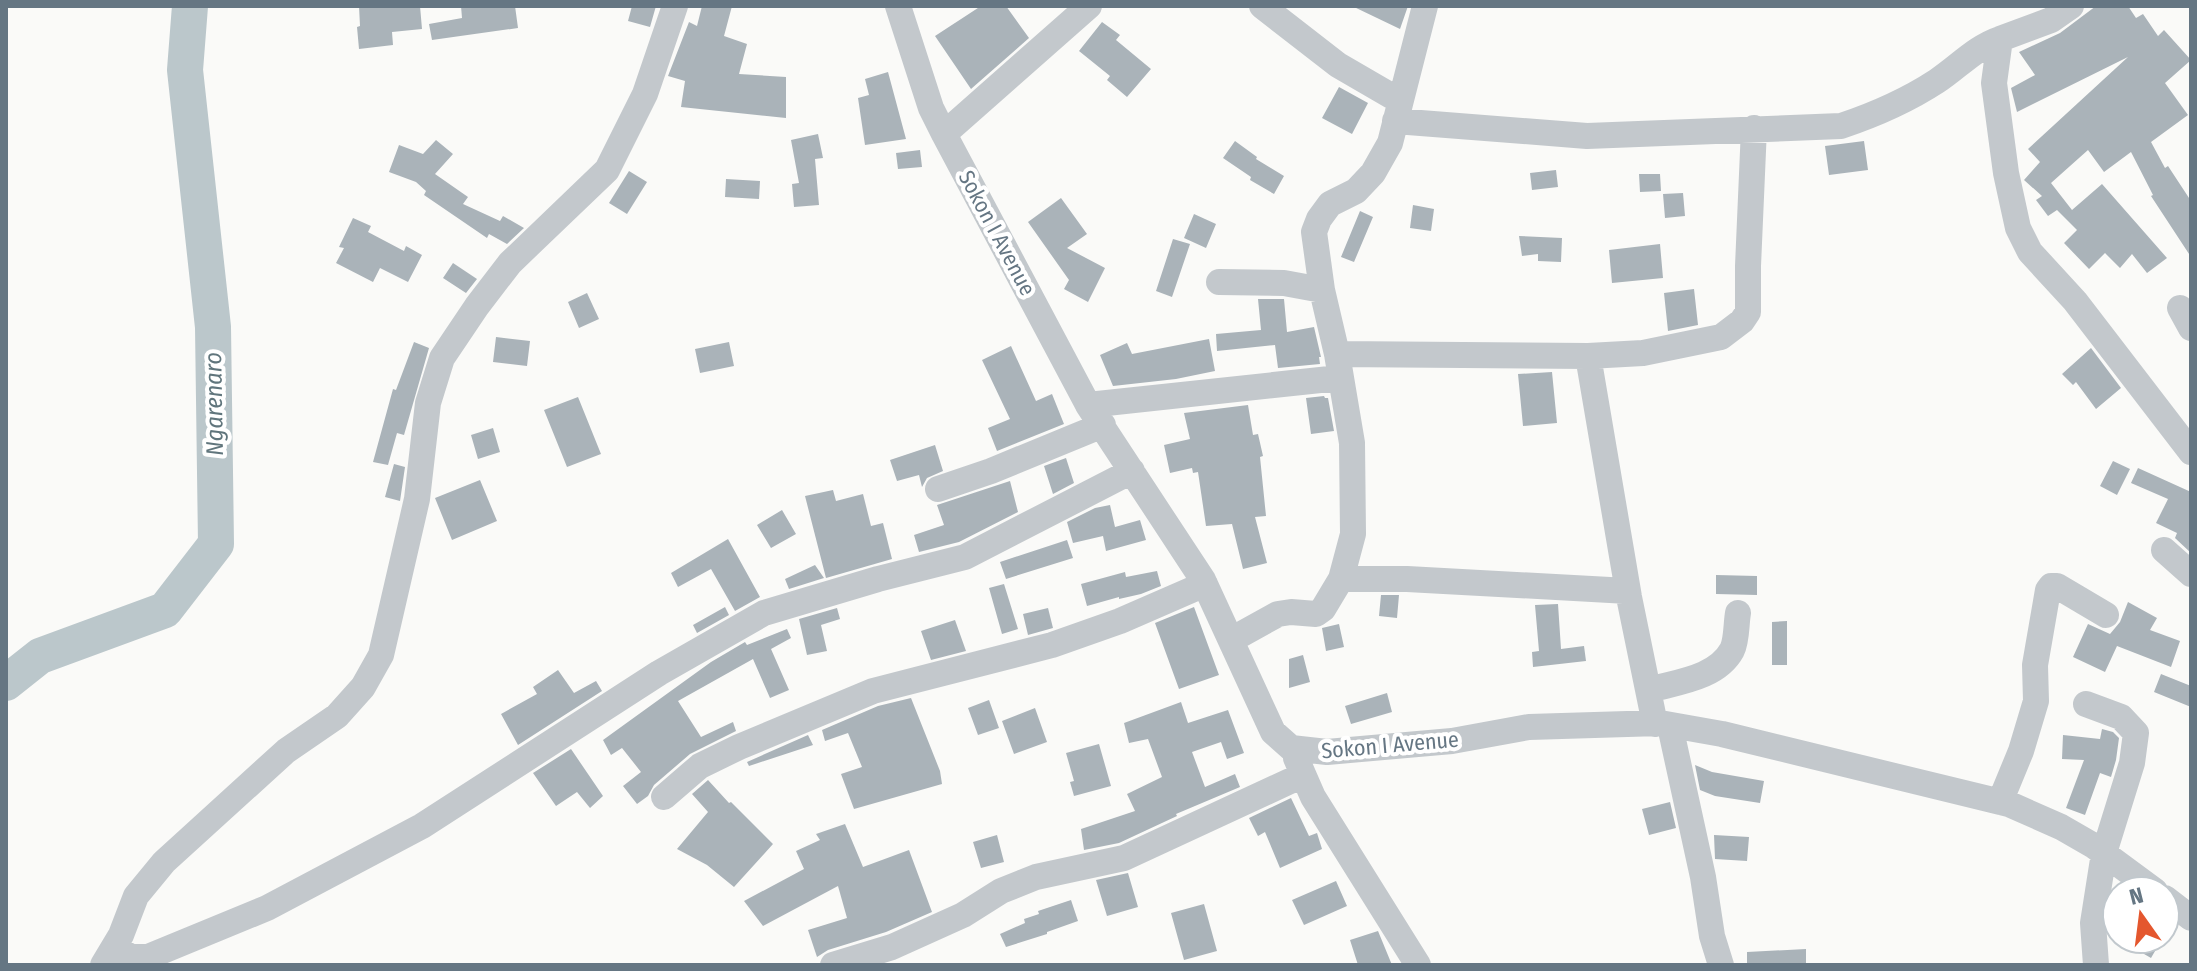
<svg xmlns="http://www.w3.org/2000/svg" width="2197" height="971" font-family="'Fira Sans Condensed',sans-serif">
	<style>
		.lines { fill: none; stroke-linecap: round; stroke-linejoin: round }
		.river { stroke: #bbc7cb; stroke-width: 36 }
		.building { fill: #aab3b9 }
		.minor { stroke: #c3c8cc; stroke-width: 26 }
		.labels { text-anchor: middle; dominant-baseline: central; stroke-width: 8; stroke-linejoin: round; paint-order: stroke }
		.street-label { font-size: 22px; fill: #657683; stroke: #fff }
		.water-label { font-size: 24px; font-style: italic; fill: #60757c; stroke: #fff }
	</style>
	<rect width="100%" height="100%" fill="#fafaf8"/>
	<g class="lines">
		<path class="river" d="M6 683 40 656 165 610 216 544 213 327 185 70 190 6"/>
	</g>
	<path class="building" d="M359 6H420L422 29 392 32 393 45 359 49 357 27 360 26Z
		M461 6H515L518 28 432 40 429 24 462 18Z
		M632 6H656L650 27 628 21Z
		M702 6H732L724 36 747 44 739 74 786 77V118L681 107 685 81 668 76 689 22 697 26Z
		M981 6H1006L1029 38 971 89 935 36Z
		M1352 6H1408L1400 29Z
		M2096 6H2128L2136 18 2143 14 2158 36 2164 30 2191 60 2165 83 2188 115 2151 142 2165 168 2168 166 2191 201V257L2151 196 2153 195 2131 152 2104 172 2088 150 2051 183 2072 210 2102 184 2167 258 2147 273 2132 254 2120 268 2105 253 2089 269 2064 243 2077 230 2057 210 2048 216 2036 200 2042 196 2024 180 2040 162 2028 149 2128 57 2017 112 2011 88 2035 75 2019 52 2060 33Z
		M1102 22 1120 35 1116 40 1151 69 1127 97 1107 80 1110 76 1079 51Z
		M888 72 906 139 865 145 858 98 869 95 865 79Z
		M1339 87 1368 103 1352 134 1322 118Z
		M818 134 823 158 815 159 819 205 794 207 792 184 799 183 791 140Z
		M436 140 453 154 435 174 468 197 463 204 500 221 503 216 524 228 507 244 489 234 487 238 424 195 426 191 416 182 389 172 399 145 423 154Z
		M1235 141 1257 157 1256 159 1284 176 1274 194 1250 180 1251 177 1223 158Z
		M1864 141 1868 170 1829 175 1825 146Z
		M920 150 922 167 898 169 896 153Z
		M1556 170 1558 187 1532 190 1530 173Z
		M629 171 647 182 627 214 609 203Z
		M1639 174H1660L1661 191 1640 192Z
		M726 179 760 181 759 199 725 197Z
		M1683 193 1685 216 1665 218 1663 194Z
		M1061 198 1087 234 1067 248 1105 268 1088 302 1064 289 1069 280 1028 222Z
		M1413 205 1434 209 1431 231 1410 228Z
		M1360 211 1373 217 1354 262 1341 257Z
		M1194 214 1216 224 1206 248 1184 238Z
		M353 218 371 226 368 232 404 251 406 246 422 255 408 282 380 268 373 282 336 263 344 248 339 247Z
		M1519 236 1562 238 1561 262 1538 261V254L1522 256Z
		M1173 239 1190 244 1172 297 1156 291Z
		M1660 244 1663 278 1612 283 1609 250Z
		M453 263 477 279 466 293 443 278Z
		M1694 289 1698 325 1668 331 1664 293Z
		M587 293 599 319 579 328 568 302Z
		M1258 299H1284L1287 332 1314 327 1321 357H1319L1320 364 1278 368 1275 345 1217 351 1216 334 1261 330Z
		M496 337 530 341 527 366 493 362Z
		M1209 339 1215 371 1176 379 1113 386 1100 355 1127 343 1132 354Z
		M414 342 429 348 404 435 397 433 388 465 373 462 393 389 396 390Z
		M729 342 734 366 700 373 695 349Z
		M1011 346 1036 401 1052 394 1064 424 997 451 988 428 1010 419 982 360Z
		M2091 348 2121 388 2096 409 2076 382 2073 385 2062 374Z
		M1552 372 1557 423 1523 426 1518 374Z
		M1324 396 1325 398H1328L1334 431 1311 434 1306 398Z
		M578 397 601 454 567 467 544 410Z
		M1248 405 1253 435 1258 434 1263 456 1260 457 1266 516 1255 517 1267 563 1243 569 1232 524 1206 526 1198 472 1193 473 1192 468 1170 473 1164 445 1190 439 1184 413Z
		M493 428 500 452 478 459 471 435Z
		M935 445 943 471 927 478 922 487 919 475 897 481 890 460Z
		M1066 458 1074 483 1053 494 1044 466Z
		M2113 461 2130 469 2117 495 2100 486Z
		M394 464 405 467 400 501 385 497Z
		M2138 468 2191 492V553L2175 538 2177 533 2156 523 2168 499 2131 483Z
		M480 480 497 521 452 540 435 498Z
		M1010 481 1018 512 959 542 919 552 914 535 944 525 937 505Z
		M833 490 836 501 863 494 871 526 883 523 892 559 826 578 805 496Z
		M1110 505 1115 527 1140 520 1146 540 1106 551 1103 536 1073 543 1067 522 1095 508Z
		M782 510 796 534 771 548 757 525Z
		M728 539 760 597 735 611 711 569 678 587 671 573Z
		M1067 540 1073 558 1006 579 1000 562Z
		M815 565 824 578 789 589 785 579Z
		M1157 571 1161 586 1141 594 1119 599V597L1087 606 1081 584 1125 572 1126 577Z
		M1716 575 1757 576V595L1716 594Z
		M1004 584 1018 629 1002 634 989 588Z
		M1381 595H1399L1397 618 1379 616Z
		M2128 602 2157 618 2150 630 2180 641 2171 667 2117 646 2105 672 2073 657 2088 624 2110 634 2120 622Z
		M1558 604 1561 649 1584 646 1586 661 1533 667 1532 652 1539 651 1535 605Z
		M725 607 729 615 697 633 693 625Z
		M1194 607 1219 675 1179 689 1155 623Z
		M837 608 840 619 821 625 827 651 807 655 799 619Z
		M1048 608 1053 628 1028 635 1023 614Z
		M955 620 966 651 931 660 921 631Z
		M1787 621V665H1772V622Z
		M1339 624 1344 647 1326 651 1322 628Z
		M787 629 791 638 771 649 789 690 770 698 753 659 678 701 701 737 733 722 736 731 690 754 654 785 648 796 637 804 623 786 641 772 622 748 611 755 603 740 711 662 745 642 747 645Z
		M1303 655 1310 682 1289 688V659Z
		M558 670 574 693 596 681 602 691 518 745 501 714 537 694 533 687Z
		M2161 674 2191 686V707L2154 692Z
		M1387 693 1392 712 1351 724 1345 706Z
		M911 698 940 771 942 784 854 809 841 774 862 767 848 733 825 741 822 730 878 706Z
		M989 700 999 728 978 735 968 708Z
		M1181 702 1188 723 1228 710 1244 753 1227 759 1221 742 1192 752 1205 787 1235 774 1240 787 1176 814 1177 816 1119 843 1084 850 1081 829 1135 811 1127 794 1162 777 1148 739 1129 743 1124 723Z
		M1035 708 1047 742 1014 754 1002 721Z
		M2102 729 2113 732 2119 738 2116 760 2111 777 2100 773 2085 815 2066 808 2084 760 2062 759 2063 735 2100 739Z
		M808 735 813 745 749 766 747 762Z
		M1099 744 1111 786 1074 796 1070 782 1074 781 1066 753Z
		M571 749 603 796 590 808 577 792 556 806 533 773Z
		M1695 765 1712 772 1764 781 1760 803 1715 796 1700 790Z
		M708 780 729 803 731 802 773 844 734 887 707 865 677 849 708 812 692 794Z
		M1291 798 1309 836 1317 833 1322 849 1280 868 1265 832 1258 836 1249 818Z
		M1670 802 1676 828 1649 835 1642 809Z
		M845 824 863 867 909 850 932 912 886 932 828 950 817 957 808 930 847 918 838 886 763 926 744 901 804 869 796 851 820 840 816 834Z
		M997 835 1004 862 981 868 973 842Z
		M1714 835 1749 837 1747 861 1715 859Z
		M1128 873 1138 907 1107 916 1096 880Z
		M1336 881 1347 906 1304 925 1292 900Z
		M1071 900 1078 921 1047 932V934L1006 947 1000 934 1025 923 1024 919 1039 914 1038 911Z
		M1204 904 1217 951 1184 960 1171 913Z
		M1378 931 1392 965H1358L1350 940Z
		M2118 939H2162L2151 958Z
		M1806 949V965H1747V952Z"/>
	<g class="lines">
		<path class="minor" d="M898 6 931 108 944 134 1088 405 1203 580 1273 732 1291 748 1327 752 1452 741 1529 727 1660 723 1722 734 2009 804 2061 827 2094 846 2155 891
			M1262 6 1338 65 1400 101
			M2071 6 2051 20 2000 39 1994 83 2006 173 2018 228 2030 252 2075 301 2191 452
			M1395 121 1587 136 1841 126C1874 115 1908 100 1937 81 1958 67 1976 47 2000 39
			M944 134 1089 6
			M1219 282 1284 283 1322 290
			M2180 308 2191 328
			M1337 354 1588 356 1643 353 1721 337 1742 321 1748 312V266L1754 128
			M1588 356 1629 597 1655 724
			M1088 405 1339 378
			M938 489 991 471 1103 425
			M2164 550 2191 574
			M1341 579H1407L1628 591
			M1231 640 1278 614 1291 612 1316 614 1323 609 1341 579 1353 534 1352 443 1337 354 1322 290 1314 232 1319 219 1330 204 1356 191 1373 173 1390 143 1425 6
			M1649 690C1677 682 1717 678 1732 650 1737 640 1736 624 1738 613
			M2086 704 2121 717 2136 733 2132 763 2104 853 2093 923 2096 965
			M1670 726 1703 877 1712 936 1721 965
			M1296 758 1313 797 1418 965
			M664 797 700 766 739 747 873 691 1052 645 1120 621 1205 584
			M2000 802 2021 751 2036 701 2035 665 2048 590 2051 586H2057L2106 615
			M2165 898 2191 918
			M114 947 131 957H148L267 908 422 826 659 673 764 613 878 579 965 557 1132 471
			M103 965 121 935 136 896 164 862 286 751 337 716 363 687 381 655 417 499 428 403 442 358 477 306 510 263 607 170 645 94 675 6
			M833 965 892 947 963 915 1001 891 1036 877 1124 858 1303 775"/>
	</g>
	<g class="labels">
		<g class="street-label">
			<text transform="translate(997 233) rotate(62)">Sokon I Avenue</text>
			<text transform="translate(1390 745) rotate(-5)">Sokon I Avenue</text>
		</g>
		<g class="water-label">
			<text transform="translate(214 404) rotate(-91)">Ngarenaro</text>
		</g>
	</g>
	<rect width="2197" height="971" fill="none" stroke="#657683" stroke-width="16"/>
	<g transform="translate(2141 915) rotate(346)"><circle r="38" fill="#ffffff" stroke="#c1c8cd" stroke-width="2"/>
	<path d="M0-6L14 30L0 20L-14 30Z" fill="#e4572e"/>
	<text y="-12" font-size="22" font-weight="bold" text-anchor="middle" fill="#657683">N</text>
	</g>
</svg>
